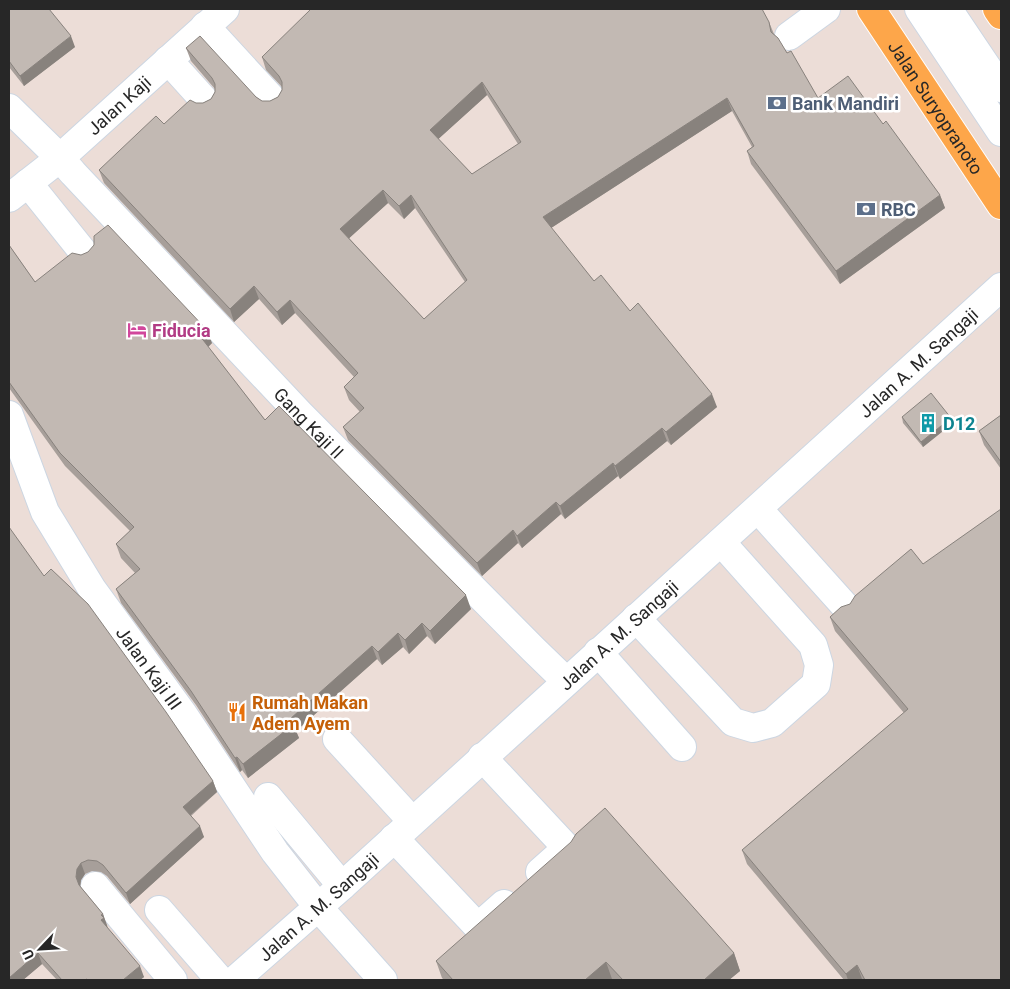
<svg xmlns="http://www.w3.org/2000/svg" width="1010" height="989" font-family="Roboto,sans-serif">
	<style>
		.lines { fill: none; stroke-linecap: round; stroke-linejoin: round }
		.minor-casing { stroke: #ccd6e2; stroke-width: 30 }
		.major-casing { stroke: #fff; stroke-width: 30 }
		.minor { stroke: #fff; stroke-width: 28 }
		.major { stroke: #fda64a; stroke-width: 28 }
		.wall { fill: #a79f9a; fill-rule: evenodd }
		.shaded-wall { fill: #88827d }
		.building { fill: #c2b9b3; stroke: #88827d; fill-rule: evenodd }
		.labels { text-anchor: middle; dominant-baseline: central; stroke-width: 5; stroke-linejoin: round; paint-order: stroke }
		.service-label { font-size: 18px; font-weight: bold; fill: #4e5e75; stroke: #fff; text-anchor: start }
		.street-label { font-size: 18px; fill: #272727; stroke: #fff }
		.hotel-label { font-size: 18px; font-weight: bold; fill: #b23c85; stroke: #fff; text-anchor: start }
		.culture-label { font-size: 18px; font-weight: bold; fill: #0d838f; stroke: #fff; text-anchor: start }
		.food-label { font-size: 18px; font-weight: bold; fill: #c56008; stroke: #fff; text-anchor: start }
	</style>
	<rect width="100%" height="100%" fill="#ecddd7"/>
	<g class="lines">
		<g class="minor-casing">
			<g id="minor">
				<path d="M919 9 1001 132"/>
				<path d="M948 9 1001 88"/>
				<path d="M205 26 272 99"/>
				<path d="M789 36 826 9"/>
				<path d="M168 60 205 101"/>
				<path id="s1" d="M9 108 60 158 73 173 300 414 533 649 566 681"/>
				<path d="M28 183 84 253"/>
				<path id="s2" d="M9 198 60 158 225 9"/>
				<path id="s3" d="M9 415 45 512 92 589 183 714 275 852 318 907 383 980"/>
				<path d="M758 509 845 606"/>
				<path d="M636 618 733 722 753 728 772 723 816 684 819 665 813 645 721 542"/>
				<path d="M598 652 682 747"/>
				<path d="M337 739 412 821"/>
				<path d="M482 757 567 848 540 872"/>
				<path d="M268 797 342 886"/>
				<path d="M394 838 478 927 504 904"/>
				<path d="M95 886 173 980"/>
				<path d="M159 910 220 980"/>
				<path id="s4" d="M235 980 342 886 1001 287"/>
			</g>
		</g>
		<g class="major-casing">
			<g id="major">
				<path id="s5" d="M871 9 1001 205"/>
				<path d="M997 9 1001 15"/>
			</g>
		</g>
		<use href="#minor" class="minor"/>
		<use href="#major" class="major"/>
	</g>
	<path class="wall" d="M9 9 75 47 24 86 9 67Z
		M769 22 774 34 818 98 883 124 940 195 945 208 840 284 751 164 747 151 752 147 732 111 551 228 594 281 630 311 717 407 671 445 667 441 620 479 618 476 565 519 561 514 522 548 518 543 482 576 348 440 343 427 360 412 349 400 344 387 354 377 295 313 282 325 259 299 234 322 104 183 99 170 164 124 196 103H203L211 99 215 92V89L191 61 186 48 262 101H270L278 97 282 90V87L266 70 262 57ZM487 95 518 144 472 174 438 139ZM388 203 404 219 415 208 465 282 424 319 349 238Z
		M9 245 35 282 212 343 208 347 265 420 471 609 435 644 427 636 409 654 403 647 382 665 377 659 296 731 299 738 248 778 242 770 240 772 196 705 121 603 116 589 135 573 121 558 116 544 130 531 65 466 9 388Z
		M1001 415V469L984 445 979 431Z
		M902 417 951 418 953 423 923 447 903 423Z
		M911 549 1001 980H863L862 979 860 980H844L747 864 742 850 904 713 835 631 830 617 850 604Z
		M44 576 213 781 217 792 191 816 204 837 130 904 107 876 101 872 92 871 85 874 81 880 80 886 103 914 107 927 144 977 140 980H57L42 964 23 980H9Z
		M734 953 740 971 729 980H614L612 979 611 980H444L442 978 436 961Z"/>
	<path class="shaded-wall" d="M71 36 75 47 24 86 20 76Z
		M482 82 487 95 434 143 430 130Z
		M727 98 732 111 548 230 543 217Z
		M383 190 388 203 345 242 340 229Z
		M411 195 415 208 404 219 399 206Z
		M940 195 945 208 840 284 836 271Z
		M254 286 259 299 234 322 230 309Z
		M290 300 295 313 282 325 277 312Z
		M207 330 212 343 205 350 200 336Z
		M712 394 717 407 671 445 666 432Z
		M951 418 953 423 923 447 921 442Z
		M662 428 667 441 620 479 615 466Z
		M613 463 618 476 565 519 560 506Z
		M556 502 561 514 522 548 517 536Z
		M513 530 518 543 482 576 477 563Z
		M466 595 471 609 435 644 430 631Z
		M422 623 427 636 409 654 405 640Z
		M398 633 403 647 382 665 378 652Z
		M372 646 377 659 296 731 299 738 248 778 243 764 290 719Z
		M237 757 242 770 240 772 235 758Z
		M213 781 217 792 187 818 183 807Z
		M200 826 204 837 130 904 126 893Z
		M81 863 85 874 81 880 80 888 76 877 77 869Z
		M103 914 107 925 108 929 101 920V915Z
		M38 953 42 964 23 980H9V978Z
		M734 953 740 971 729 980H704Z
		M606 962 612 979 611 980H585Z
		M857 965 862 979 860 980H848L846 974Z
		M140 966 144 977 140 980H123Z"/>
	<path class="building" d="M9 9H49L71 36 20 76 9 61Z
		M311 9H762L769 22 771 32 778 38 787 53 791 51 818 98 848 76 883 124 886 121 940 195 836 271 747 151 754 146 727 98 543 217 594 281 601 275 630 311 638 303 712 394 666 432 662 428 615 466 613 463 560 506 556 502 517 536 513 530 477 563 343 427 364 408 344 387 358 373 290 300 277 312 254 286 230 309 99 170 156 116 164 124 190 100 196 103H203L211 99 215 92V84L212 78 186 48 200 36 256 97 262 101H270L278 97 282 90V82L279 76 262 57ZM482 82 521 142 472 174 430 130ZM383 190 399 206 411 195 467 280 424 319 340 229Z
		M108 225 207 330 200 336 265 420 279 406 466 595 430 631 422 623 405 640 398 633 378 652 372 646 290 719 294 724 243 764 237 757 235 758 191 691 116 589 140 569 116 544 134 527 60 453 9 382V245L35 282 72 253 81 255 88 252 94 245V236Z
		M931 393 951 418 921 442 902 417Z
		M1001 415V462L979 431Z
		M1001 509V980H865L857 965 846 974 742 850 908 709 830 617 841 607 850 604 855 596 911 549 923 564Z
		M9 527 44 576 51 569 88 604 166 712 213 781 183 807 200 826 126 893 103 865 97 861 88 860 81 863 77 869 76 877 79 885 103 914 101 915 104 918 101 920 140 966 123 980H88L87 979 85 980H62L38 953 9 978Z
		M605 808 734 953 704 980H623L606 962 585 980H453L436 961 571 842 576 834Z"/>
	<defs>
		<g id="bank-bare" transform="scale(1.5)"><path d="M-6-4H6V4H-6ZM0-2.3a2.3 2.3 0 1 0 0 4.6a2.3 2.3 0 1 0 0-4.6Z" fill="#5c6f8a" stroke="#fff" stroke-width="2.5" paint-order="stroke"/></g>
		<g id="hotel-bare" transform="scale(1.5)"><path d="M-6-4.5h1.5V1H6V5H4.5V3h-9V5H-6ZM-4 0a1.8 1.8 0 1 1 3.6 0ZM.5 0V-2.5h3Q6-2.5 6 0Z" fill="#d1479c" stroke="#fff" stroke-width="2.5" paint-order="stroke"/></g>
		<g id="building-bare" transform="scale(1.5)"><path d="M-4-6H4V6H1V3H-1V6H-4ZM-2.5-4.3h1.7v1.8h-1.7ZM.8-4.3h1.7v1.8H.8ZM-2.5-1h1.7V.8h-1.7ZM.8-1h1.7V.8H.8Z" fill="#0f9aa8" stroke="#fff" stroke-width="2.5" paint-order="stroke"/></g>
		<g id="restaurant-bare" transform="scale(1.5)"><path d="M-5-6h1v4h1v-4h1v4h1v-4h1v5L-1.5 .5V6h-2V.5L-5-1ZM5-6V6H3V1.5H1.5Q1.5-4 5-6Z" fill="#e8710a" stroke="#fff" stroke-width="2.5" paint-order="stroke"/></g>
	</defs>
	<g fill-rule="evenodd">
		<use href="#bank-bare" x="777" y="103"/>
		<use href="#bank-bare" x="866" y="209"/>
		<use href="#hotel-bare" x="137" y="330"/>
		<use href="#building-bare" x="928" y="423"/>
		<use href="#restaurant-bare" x="237" y="712"/>
	</g>
	<g class="labels">
		<g class="service-label">
			<text x="792" y="103">Bank Mandiri</text>
			<text x="881" y="209">RBC</text>
		</g>
		<g class="street-label">
			<text stroke="none"><textPath href="#s2" startOffset="144">Jalan Kaji</textPath></text>
			<text stroke="none"><textPath href="#s5" startOffset="118">Jalan Suryopranoto</textPath></text>
			<text stroke="none"><textPath href="#s4" startOffset="921">Jalan A. M. Sangaji</textPath></text>
			<text stroke="none"><textPath href="#s1" startOffset="435">Gang Kaji II</textPath></text>
			<text stroke="none"><textPath href="#s4" startOffset="516">Jalan A. M. Sangaji</textPath></text>
			<text stroke="none"><textPath href="#s3" startOffset="291">Jalan Kaji III</textPath></text>
			<text stroke="none"><textPath href="#s4" startOffset="111">Jalan A. M. Sangaji</textPath></text>
		</g>
		<g class="hotel-label">
			<text x="152" y="330">Fiducia</text>
		</g>
		<g class="culture-label">
			<text x="943" y="423">D12</text>
		</g>
		<g class="food-label">
			<text x="252" y="702">Rumah Makan<tspan x="252" dy="21">Adem Ayem</tspan></text>
		</g>
	</g>
	<rect width="1010" height="989" fill="none" stroke="#272727" stroke-width="20"/>
	<g transform="translate(40 949) rotate(245)" stroke="#ffffff" stroke-width="4" paint-order="stroke">
	<path d="M0-4L9 19L0 12L-9 19Z" fill="#272727"/>
	<text y="-8" font-size="14" font-weight="bold" text-anchor="middle" fill="#272727">U</text>
	</g>
</svg>
